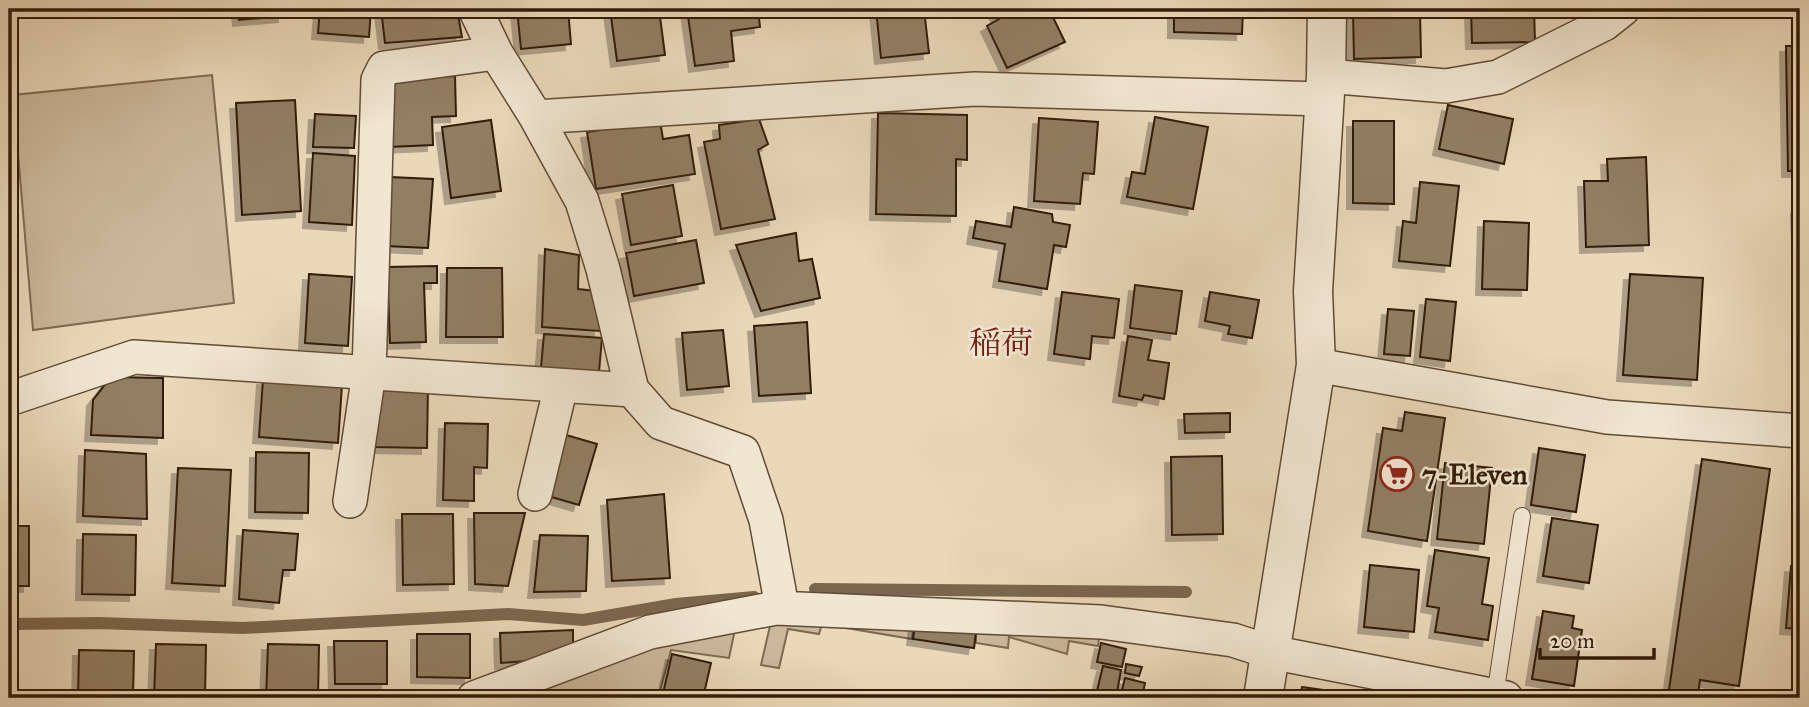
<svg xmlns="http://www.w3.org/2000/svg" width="1809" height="707" font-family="'IM FELL Great Primer','Noto Serif JP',serif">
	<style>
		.green { fill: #cbb89b; stroke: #7e6a51; stroke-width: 2 }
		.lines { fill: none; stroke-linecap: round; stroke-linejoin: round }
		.stream { stroke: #7b664d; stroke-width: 12 }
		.building { fill: #927e64; stroke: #321c07; stroke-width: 2; filter: url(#shadow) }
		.service-casing { stroke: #604b34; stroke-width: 18 }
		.minor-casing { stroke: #604b34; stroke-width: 36 }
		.tertiary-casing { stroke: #604b34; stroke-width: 41 }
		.service { stroke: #f1e6d2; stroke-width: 16 }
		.minor { stroke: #f1e6d2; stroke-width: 33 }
		.tertiary { stroke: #f1e6d2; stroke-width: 38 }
		.labels { text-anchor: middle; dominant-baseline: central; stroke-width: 5; stroke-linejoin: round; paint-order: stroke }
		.poi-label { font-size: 28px; font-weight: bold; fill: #321c07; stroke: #f1e6d2; text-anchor: start }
		.quarter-label { font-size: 32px; fill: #7a1f14; stroke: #f1e6d2 }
	</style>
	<defs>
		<filter id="shadow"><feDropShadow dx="-6" dy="6" stdDeviation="0" flood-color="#0004"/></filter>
	</defs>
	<rect width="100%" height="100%" fill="#ead8b9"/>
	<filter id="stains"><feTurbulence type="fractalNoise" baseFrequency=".00286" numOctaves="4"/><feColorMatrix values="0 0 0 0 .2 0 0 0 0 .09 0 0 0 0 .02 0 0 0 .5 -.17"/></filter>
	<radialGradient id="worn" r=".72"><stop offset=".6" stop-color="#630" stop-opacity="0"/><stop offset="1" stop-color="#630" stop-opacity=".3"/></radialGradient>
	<path class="green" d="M212 75 234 303 33 330 13 95Z
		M772 617 867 618 1099 638 1098 646 1069 641 1067 654 1009 637 1008 648 976 643V631L914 624 912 639 822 624 819 634 788 629 779 668 761 665Z
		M737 620 729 658 671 650 658 698H494Z"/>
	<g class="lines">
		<path class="stream" d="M815 589 1186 592
			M9 624 99 623 243 628 508 614 583 620 676 604 754 597"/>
	</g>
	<path class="building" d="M238 9H284V16L239 20Z
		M320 9H371L369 37 318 33Z
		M381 9H457L462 37 385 43Z
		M517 9H568L571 44 521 49Z
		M610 9H659L665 55 617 61Z
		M687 9H758L760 27 731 31 734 61 695 66Z
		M876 9H924L929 53 881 58Z
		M993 9H1049L1065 42 1007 68 987 26 999 19Z
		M1174 9H1243L1242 34 1174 32Z
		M1471 9H1534L1535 42 1472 43Z
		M1420 12 1421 57 1354 59 1353 13Z
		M1786 46H1800V171H1788Z
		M455 76 456 116 432 117 433 145 389 147 387 78Z
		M295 100 301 211 242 215 236 103Z
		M1448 105 1513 119 1504 164 1439 149Z
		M878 113 967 115V160L956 159V216L876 214Z
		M315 114 356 116 354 148 313 147Z
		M1155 117 1208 127 1193 209 1127 197 1132 172 1145 174Z
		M1039 118 1098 122 1094 174 1083 173 1080 204 1034 201Z
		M759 119 768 144 758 150 775 219 721 229 704 142 720 139 719 125Z
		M491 120 501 191 451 198 442 127Z
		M660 121 663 139 689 135 695 174 596 189 587 132Z
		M1353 121H1394V204L1353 203Z
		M313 153 355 156 352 225 309 222Z
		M1646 157 1649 245 1586 247 1584 181H1608L1607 159Z
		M390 177 433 179 428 248 386 246Z
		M1420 182 1459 186 1450 266 1399 261 1403 221 1416 223Z
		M673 185 682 236 631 245 622 194Z
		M1014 207 1052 214 1053 222 1070 225 1066 247 1054 245 1047 289 999 281 1005 244 973 238 976 221 1011 227Z
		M1797 208H1800V291Z
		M1484 221 1529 223 1527 290 1482 289Z
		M796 233 799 261 812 259 820 298 761 311 736 245Z
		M696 240 704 283 634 296 626 253Z
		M545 249 579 255 578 289 596 291 600 331 542 327Z
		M437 266V283H424L426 342 390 343 387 267Z
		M447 268H502L503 337H446Z
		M309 274 352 277 348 346 305 343Z
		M1630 274 1703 278 1697 380 1623 375Z
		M1135 285 1182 291 1176 334 1130 328Z
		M1062 292 1119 299 1114 338 1092 336 1090 359 1054 354Z
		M1210 292 1259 300 1252 338 1228 334 1230 326 1205 321Z
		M1426 299 1456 302 1450 361 1420 357Z
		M1388 309 1414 311 1410 356 1384 354Z
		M807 322 811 393 759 396 754 326Z
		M723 330 729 386 687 390 682 333Z
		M544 334 602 338 599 372 541 368Z
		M1128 336 1152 340 1148 360 1169 363 1164 399 1144 395 1142 400 1119 396Z
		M111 377 163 378V438L91 435 93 400Z
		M263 379 342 385 338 443 259 437Z
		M376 387 428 388 427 448 375 447Z
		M1405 412 1445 418 1427 541 1368 531 1383 428 1402 431Z
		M1230 413V432L1185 433 1184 414Z
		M445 423 488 424 487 468 474 467V501L443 500Z
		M566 435 597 444 579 505 548 496Z
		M1539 448 1585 455 1576 512 1531 505Z
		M85 450 146 454 147 519 83 516Z
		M256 452 309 453 308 513 255 512Z
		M1222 456 1223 534 1172 535 1171 457Z
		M1702 459 1770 469 1739 686 1700 680 1698 695 1669 690Z
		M1445 463 1492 468 1484 544 1437 539Z
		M178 468 231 470 225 586 172 583Z
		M664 494 670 578 612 581 607 500Z
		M474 513H525L508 586 475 584Z
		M402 514H453L454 584 403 585Z
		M1552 518 1598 525 1589 583 1543 576Z
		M9 526H29V586H9Z
		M243 530 298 534 295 570H283L279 603 239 599Z
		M83 534 136 535 135 595 82 594Z
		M540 535 588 536 586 591 534 592Z
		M1435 550 1489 558 1482 604 1493 606 1488 640 1435 632 1439 608 1427 606Z
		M1370 565 1419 570 1414 632 1364 627Z
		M1791 566 1800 567V629L1786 628Z
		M1543 611 1574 616 1572 628 1582 630 1574 686 1532 679Z
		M915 624 976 632 974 648 913 639Z
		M573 630V644L526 661 501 663 500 633Z
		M417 634H470V678L417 677Z
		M334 641H387V684H335Z
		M1101 643 1126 649 1122 667 1097 662Z
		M156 644 206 645 205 698H154Z
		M268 644 319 645 318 698H266Z
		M79 650 134 651 133 698H78Z
		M672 654 711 663 703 698H662Z
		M1126 664 1142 667 1139 676 1125 673Z
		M1103 666 1121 670 1116 698 1096 695Z
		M1125 678 1145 683 1142 698H1120Z
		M1302 687 1346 693V698H1294V691L1301 692Z"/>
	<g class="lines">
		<g class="service-casing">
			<path id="service" d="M1495 696 1522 516"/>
		</g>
		<g class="minor-casing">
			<path id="minor" d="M475 9 496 53 536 117 582 201 603 269 632 390 661 423 743 452 766 520 780 596 776 608 1101 622 1233 640 1270 652 1506 698
				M1326 76 1446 86 1498 77 1604 24 1623 9
				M536 117 975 89 1324 99
				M1316 365 1607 417 1800 431
				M9 399 134 357 632 390
				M535 494 561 386
				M350 501 369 373 378 80 384 68 496 53
				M474 698 650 632 776 608"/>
		</g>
		<g class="tertiary-casing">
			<path id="tertiary" d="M1263 698 1316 365 1313 291 1326 76 1327 9"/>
		</g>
		<use href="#service" class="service"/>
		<use href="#minor" class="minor"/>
		<use href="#tertiary" class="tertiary"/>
	</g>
	<defs>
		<g id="supermarket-ring" transform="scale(1.75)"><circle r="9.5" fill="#f1e6d2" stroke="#8f2418" stroke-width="1.5"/><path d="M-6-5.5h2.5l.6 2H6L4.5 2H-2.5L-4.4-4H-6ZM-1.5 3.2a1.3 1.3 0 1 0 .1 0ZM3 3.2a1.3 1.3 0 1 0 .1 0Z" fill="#8f2418"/></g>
	</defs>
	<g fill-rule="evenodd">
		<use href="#supermarket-ring" x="1397" y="474"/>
	</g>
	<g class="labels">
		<g class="poi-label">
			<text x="1422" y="474">7-Eleven</text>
		</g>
		<g class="quarter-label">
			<text x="1001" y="343">稲荷</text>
		</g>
	</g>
	<rect width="1809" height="707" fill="none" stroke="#ead8b9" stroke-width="35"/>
	<rect x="10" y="10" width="1788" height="686" fill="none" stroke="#321c07" stroke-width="3.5"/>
	<rect x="18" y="18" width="1774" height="672" fill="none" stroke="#321c07" stroke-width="2"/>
	<path d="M1540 648v10h114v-10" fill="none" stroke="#321c07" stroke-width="3.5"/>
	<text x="1550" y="648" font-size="21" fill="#321c07" stroke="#f1e6d2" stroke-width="5" paint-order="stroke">20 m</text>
	<rect width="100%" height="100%" filter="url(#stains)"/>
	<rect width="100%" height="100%" fill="url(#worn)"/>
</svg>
